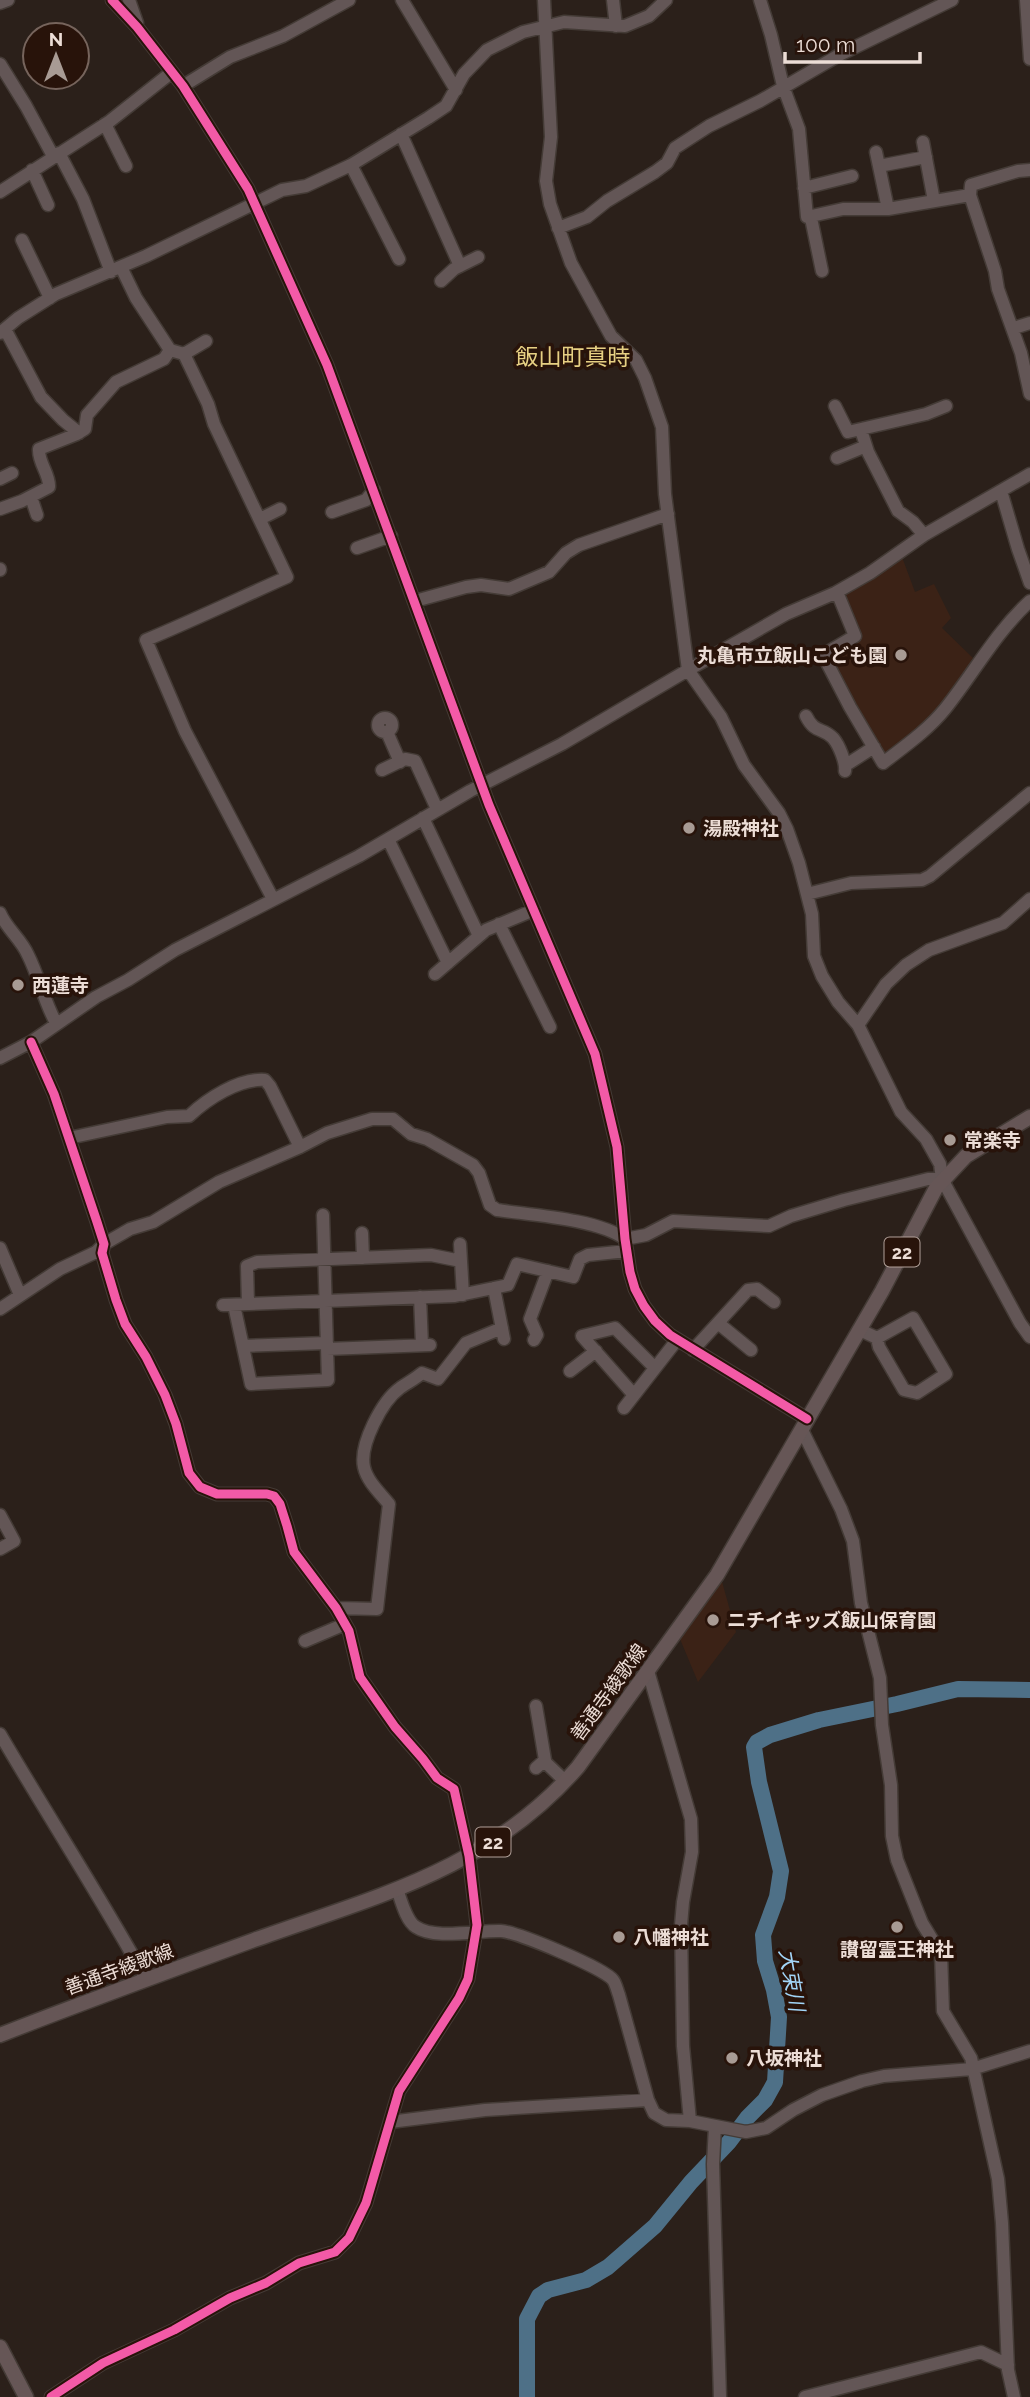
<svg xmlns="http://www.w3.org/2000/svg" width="1030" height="2397" font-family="Raleway,'Noto Sans JP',sans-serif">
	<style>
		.built { fill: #3b2216 }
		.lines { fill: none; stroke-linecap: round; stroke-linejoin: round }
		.river { stroke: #4e7087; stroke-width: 16 }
		.minor-casing { stroke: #443b36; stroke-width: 15 }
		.major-casing { stroke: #443b36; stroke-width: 17 }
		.minor { stroke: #635656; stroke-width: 12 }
		.major { stroke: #665656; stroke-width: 14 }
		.cycleway-casing { stroke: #28130a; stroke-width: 13 }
		.cycleway { stroke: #f35aa7; stroke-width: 9 }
		.poi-dot { fill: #a89b94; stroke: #28130a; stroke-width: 2.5 }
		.labels { text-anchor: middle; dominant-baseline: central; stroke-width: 7; stroke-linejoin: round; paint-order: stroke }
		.shield { fill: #28130a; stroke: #b1a099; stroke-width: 2 }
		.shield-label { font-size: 18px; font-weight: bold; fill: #ecddd6 }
		.poi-label { font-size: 19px; font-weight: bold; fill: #ecddd6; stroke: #28130a; text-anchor: start }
		.street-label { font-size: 19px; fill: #ecddd6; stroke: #28130a }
		.water-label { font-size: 21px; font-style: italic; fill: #a2d5f8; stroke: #28130a }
		.quarter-label { font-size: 23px; fill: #e7d083; stroke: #28130a }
	</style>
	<rect width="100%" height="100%" fill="#2b201a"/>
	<path class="built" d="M902 557 915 592 934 584 951 618 942 628 973 658 954 689 929 720 888 754 881 752 830 659 832 652 859 639 845 601 847 593Z
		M721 1578 736 1632 698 1682 680 1639Z"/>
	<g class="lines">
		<path class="river" d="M527 2397V2319L539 2296 548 2290 586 2280 608 2267 655 2226 691 2182 729 2142 747 2118 765 2100 775 2082 779 2017 774 1990 765 1961 763 1935 777 1897 781 1871 759 1782 754 1747 757 1742 770 1735 819 1720 897 1704 958 1689 1030 1690"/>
		<g class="minor-casing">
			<path id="minor" d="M112 0 137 27 183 86 248 189 327 365 489 805 595 1054 617 1147 625 1239 630 1272 635 1289 644 1306 655 1321 670 1335 807 1419
				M129 0 137 23
				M402 0 456 90
				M544 0 551 137 546 181 550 204 571 263 611 336 636 360 645 378 662 427 665 494 688 670 786 614 835 593 870 573 924 535 1030 474
				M613 0 616 26
				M760 0 771 35 783 86 799 129 807 217 843 209H888L970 195
				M1026 0 1030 59
				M0 3 8 0
				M0 64 26 106 53 156
				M183 86 230 57 283 36 349 0
				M105 124 126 166
				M401 134 460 266
				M923 142 934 201
				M876 152 888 209
				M59 153 83 199 111 272
				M351 165 399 259
				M879 166 926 157
				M32 170 48 205
				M1030 170 1018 171 971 185 970 195 995 271 998 289 1021 353 1030 394
				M804 188 852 176
				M0 192 110 121 172 72
				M811 218 822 271
				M558 228 587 217 607 201 655 172 667 163 675 148 709 126 760 101 841 54 952 0
				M22 240 50 298
				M121 267 136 298 170 350 184 354 208 404 214 424 287 577C240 598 194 620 146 640L185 731 273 899
				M441 281 454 269 478 257
				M1014 328 1030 323
				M5 329 41 397 63 420 79 433
				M0 333 18 318 56 294 146 256 282 190 306 186 351 165 428 118 446 106 464 74 487 50 523 32 564 22 625 26 649 16 666 0
				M184 354 206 341
				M835 406 848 432 926 414 946 406
				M861 430 868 452 898 511 913 522 924 535
				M837 458 866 446
				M0 479 12 473
				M1001 491 1018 549 1030 583
				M31 497 37 515
				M0 509 22 501 49 487C50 474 38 463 39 449L77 434 85 429 87 415 116 382 164 359 170 350
				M332 512 366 500 374 490
				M260 519 280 509
				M357 548 391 536
				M0 569V570
				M837 592 855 636 823 655 850 707 883 763C905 746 928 730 945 709 974 673 995 633 1030 601
				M415 601 466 587 481 585 509 589 549 572 566 553 579 545 668 514
				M806 716C815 734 822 727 833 738 839 745 846 762 845 771
				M378 725a7 7 0 1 1 14 0a7 7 0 1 1-14 0Z
				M387 732 400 762
				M846 765 874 747
				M382 770 405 759 415 761 437 809
				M423 818 479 936
				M388 839 448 963
				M807 894 851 883 922 880 930 876 1030 793
				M0 913C6 928 21 939 28 955 39 977 44 1001 56 1023
				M499 924 550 1027
				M435 974 486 930 534 910
				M858 1025 886 984 906 965 929 950 1003 923 1030 899
				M31 1042 54 1094 97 1222 104 1244 102 1253 116 1300 125 1324 146 1357 165 1395 176 1424 189 1473 200 1487 217 1494H267L274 1496 280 1504 287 1526 294 1552 336 1608 349 1631 360 1677 395 1727 423 1759 437 1778 454 1789 469 1856 477 1925 468 1979 459 1998 399 2091 366 2203 349 2238 335 2252 299 2263 266 2283 230 2298 174 2330 103 2363 51 2397
				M0 1058 31 1042 96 997 128 980 175 950 359 856 470 791 562 744 688 670 721 717 744 765 779 813 787 829 799 863 812 914 814 956 822 976 838 1002 858 1025 901 1112 926 1139 940 1164 942 1179 1020 1323 1030 1337
				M69 1138 167 1117 189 1116C207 1099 239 1078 265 1080L270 1086 300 1147
				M362 1233 363 1258
				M460 1244 463 1295
				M0 1248 20 1295
				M494 1288 504 1339
				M420 1297 422 1345
				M248 1304 247 1266 257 1262 431 1255 461 1261
				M223 1305 455 1296 508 1285 517 1264 573 1277 580 1259 588 1255 627 1251
				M234 1305 251 1384 328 1380 323 1215
				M0 1309 60 1269 96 1252 104 1244 130 1229 153 1222 219 1182 300 1147 327 1133 372 1119H393L411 1134 427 1139 473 1165 479 1173 490 1205 497 1210C531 1215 598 1219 625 1239L646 1235 673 1221 769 1226 791 1216 844 1200 928 1179H942
				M718 1323 751 1350
				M860 1330 877 1338 879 1347 904 1390 917 1393 946 1374 913 1318 877 1338
				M534 1340 537 1335 530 1319 548 1271
				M243 1346 326 1343
				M327 1349 430 1345
				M693 1350 748 1290 757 1289 774 1302
				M570 1371 596 1351
				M634 1395 582 1336 615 1328 655 1368
				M624 1408 677 1340
				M802 1430 841 1509 853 1541 861 1603 880 1678 882 1725 891 1785 892 1836 897 1860 922 1923 941 1954 943 2011 971 2058 998 2179 1002 2223 1008 2370 1014 2397
				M0 1515 14 1541 0 1549
				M336 1608 377 1609 389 1504C380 1493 367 1481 364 1467 359 1445 382 1401 400 1388 407 1383 415 1379 422 1373L438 1379 466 1343 502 1328
				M305 1641 345 1624
				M648 1671 691 1819 692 1852 683 1902 681 1925 683 2046 690 2121
				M536 1706 545 1760 536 1768
				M0 1734C48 1816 100 1896 146 1979
				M544 1761 565 1781
				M397 1889C401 1900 406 1921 416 1927 435 1940 478 1930 501 1931 517 1932 604 1968 613 1980 616 1984 617 1990 619 1995L648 2100 654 2113 666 2120 690 2121 746 2132 766 2128 793 2110 822 2095 862 2081 884 2076 972 2069 1030 2051
				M390 2122 485 2110 648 2100
				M715 2126 713 2164 720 2397
				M805 2397 981 2352 1008 2365"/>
		</g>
		<g class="major-casing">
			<path id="major" d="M0 2035C84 2002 169 1971 254 1940 377 1896 488 1870 578 1767L717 1575 882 1291 936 1188 966 1156 1030 1117
				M0 2347 26 2397"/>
		</g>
		<use href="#minor" class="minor"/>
		<use href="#major" class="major"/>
		<g class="cycleway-casing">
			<path id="cycleway" d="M112 0 137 27 183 86 248 189 327 365 489 805 595 1054 617 1147 625 1239 630 1272 635 1289 644 1306 655 1321 670 1335 807 1419
				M31 1042 54 1094 97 1222 104 1244 102 1253 116 1300 125 1324 146 1357 165 1395 176 1424 189 1473 200 1487 217 1494H267L274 1496 280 1504 287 1526 294 1552 336 1608 349 1631 360 1677 395 1727 423 1759 437 1778 454 1789 469 1856 477 1925 468 1979 459 1998 399 2091 366 2203 349 2238 335 2252 299 2263 266 2283 230 2298 174 2330 103 2363 51 2397"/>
		</g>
		<use href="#cycleway" class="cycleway"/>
	</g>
	<g class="poi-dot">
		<circle cx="901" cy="655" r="7"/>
		<circle cx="689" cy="828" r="7"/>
		<circle cx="18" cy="985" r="7"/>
		<circle cx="950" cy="1140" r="7"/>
		<circle cx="713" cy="1620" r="7"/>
		<circle cx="897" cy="1927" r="7"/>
		<circle cx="619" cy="1937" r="7"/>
		<circle cx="732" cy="2058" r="7"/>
	</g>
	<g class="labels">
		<g class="shield">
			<rect x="884.5" y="1237.5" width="35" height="29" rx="5"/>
			<rect x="475.5" y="1827.5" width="35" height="29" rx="5"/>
		</g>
		<g class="shield-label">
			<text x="902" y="1252">22</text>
			<text x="493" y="1842">22</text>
		</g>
		<g class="poi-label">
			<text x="887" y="655" text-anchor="end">丸亀市立飯山こども園</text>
			<text x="703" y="828">湯殿神社</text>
			<text x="32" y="985">西蓮寺</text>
			<text x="964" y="1140">常楽寺</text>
			<text x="727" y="1620">ニチイキッズ飯山保育園</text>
			<text x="633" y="1937">八幡神社</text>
			<text x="897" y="1949" text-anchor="middle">讃留霊王神社</text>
			<text x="746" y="2058">八坂神社</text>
		</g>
		<g class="street-label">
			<text transform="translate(608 1692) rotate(-54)">善通寺綾歌線</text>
			<text transform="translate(119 1969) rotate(-20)">善通寺綾歌線</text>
		</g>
		<g class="water-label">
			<text transform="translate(792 1980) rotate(80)">大束川</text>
		</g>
		<g class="quarter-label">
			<text x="573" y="356">飯山町真時</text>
		</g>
	</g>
	<g transform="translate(56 56)"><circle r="33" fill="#28130a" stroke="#76645c" stroke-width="2"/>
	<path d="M0-5L12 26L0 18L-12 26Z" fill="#a89b94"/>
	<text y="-10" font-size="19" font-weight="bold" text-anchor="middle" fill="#ecddd6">N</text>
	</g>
	<path d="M785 52v10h135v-10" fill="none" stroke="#ecddd6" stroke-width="3.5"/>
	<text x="796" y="52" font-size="21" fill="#ecddd6" stroke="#28130a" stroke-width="5" paint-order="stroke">100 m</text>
</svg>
